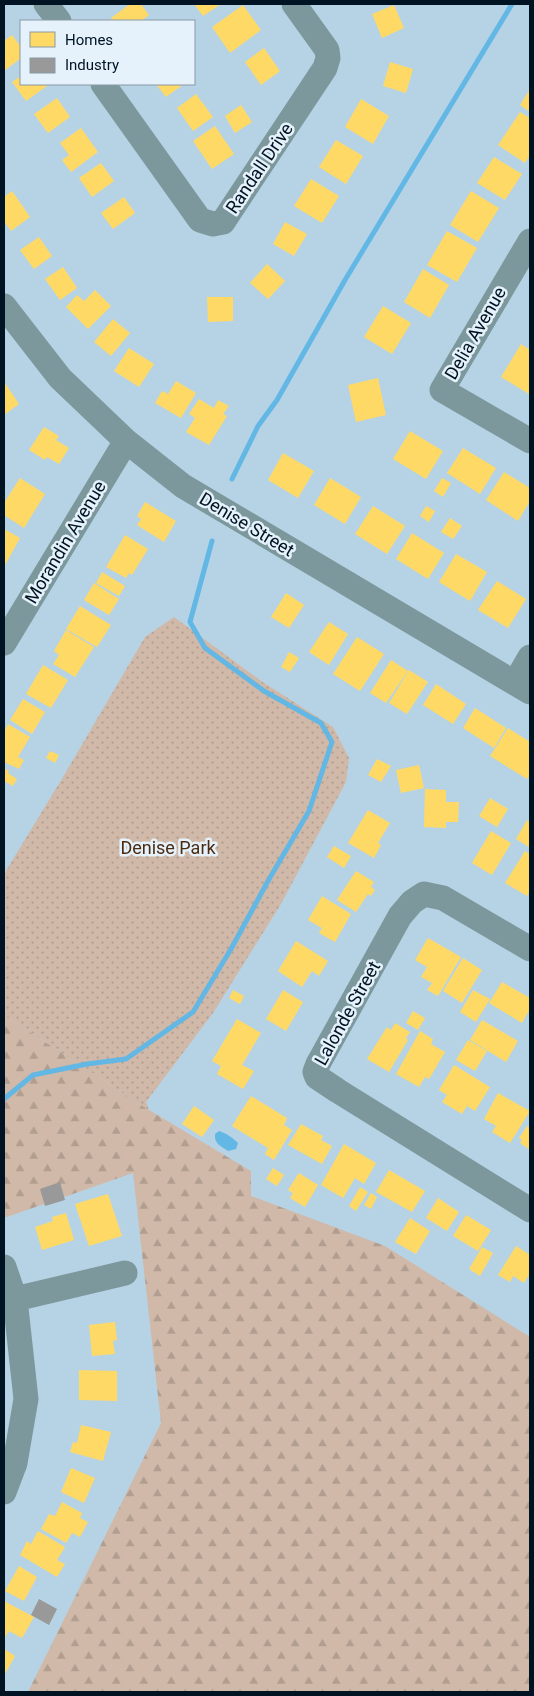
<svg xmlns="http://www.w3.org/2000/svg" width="534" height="1696" font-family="Roboto,sans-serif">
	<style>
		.forest { fill: url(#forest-firs) }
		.park { fill: url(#park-dots) }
		.water { fill: #63b7e5 }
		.homes { fill: #ffd966 }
		.industry { fill: #999 }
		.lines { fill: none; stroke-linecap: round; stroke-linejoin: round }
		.stream { stroke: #63b7e5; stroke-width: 5 }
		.minor { stroke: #7c989c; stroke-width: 25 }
		.labels { text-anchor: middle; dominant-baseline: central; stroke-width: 5; stroke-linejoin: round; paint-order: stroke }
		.street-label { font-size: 18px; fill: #001322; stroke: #e5f2fb }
		.park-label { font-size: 18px; fill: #4c2b10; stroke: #e5f2fb }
	</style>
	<defs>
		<pattern id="forest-firs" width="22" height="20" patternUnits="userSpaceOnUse" patternTransform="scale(1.25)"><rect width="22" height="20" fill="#d0b9a8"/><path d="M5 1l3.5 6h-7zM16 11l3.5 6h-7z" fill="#b19e90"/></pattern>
		<pattern id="park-dots" width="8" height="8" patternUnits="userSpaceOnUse" patternTransform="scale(1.25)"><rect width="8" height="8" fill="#d0b9a8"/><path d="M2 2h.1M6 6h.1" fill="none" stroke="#b19e90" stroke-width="1.8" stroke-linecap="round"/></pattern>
	</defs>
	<rect width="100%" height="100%" fill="#b6d3e5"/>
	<path class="forest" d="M4 1015 149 1110 251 1171V1196L385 1246 530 1337V1692H28L161 1423 133 1173 4 1218Z"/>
	<path class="park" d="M174 617 261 681 333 727 349 758 346 782 281 904 213 1013 146 1102 149 1110 4 1015V874L63 777 145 637Z"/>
	<path class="water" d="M219 1131C226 1133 233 1138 238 1143L236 1149 228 1151C221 1146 214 1144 215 1134Z"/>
	<path class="homes" d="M130 4H141L149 15 141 21H113L111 18Z
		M194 4H221L203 16Z
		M243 5 261 30 230 53 212 27Z
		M394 5 404 28 382 38 372 14Z
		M12 35 21 47V58L4 71V41Z
		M264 48 280 71 261 85 245 62Z
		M390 62 413 69 406 93 383 86Z
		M21 76V84H46L47 86 26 101 12 82Z
		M156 84H184L166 97Z
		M530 89V112L520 105Z
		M196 94 213 117 193 131 177 108Z
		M57 98 70 117 48 133 34 114Z
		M361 99 389 116 373 144 345 127Z
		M241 105 252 122 235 133 225 116Z
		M520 112 530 118V155L525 163 498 145Z
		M215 126 234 154 212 169 193 141Z
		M81 128 98 152 71 172 62 160 69 155 60 143Z
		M336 140 363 156 346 184 319 167Z
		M494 157 522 174 505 200 477 183Z
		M101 163 114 181 92 197 79 178Z
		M311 179 339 196 322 223 294 206Z
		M12 191 30 217 11 231 4 221V197Z
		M471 191 499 208 478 242 450 225Z
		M124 197 135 213 113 229 101 213Z
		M285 222 307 234 294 256 273 244Z
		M447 231 477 248 457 282 427 265Z
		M39 237 52 256 34 269 20 250Z
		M267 264 285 281 268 299 250 283Z
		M63 267 77 288 60 300 45 279Z
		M423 269 449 285 430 318 404 302Z
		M95 290 111 306 88 329 66 307 77 295 84 301Z
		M207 297H233V321L208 322Z
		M383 306 411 323 392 354 364 337Z
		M113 319 130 333 111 356 94 342Z
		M521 344 530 350 529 394 501 377Z
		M129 348 154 364 139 387 114 371Z
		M378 378 386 415 356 422 348 385Z
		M176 381 196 393 181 418 155 403 162 391 168 394Z
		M5 383 19 404 4 415V384Z
		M199 399 214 408 218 400 229 406 223 414 227 416 209 445 186 432 195 418 189 414Z
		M44 427 59 436 56 440 69 448 59 464 47 457 45 460 29 450Z
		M410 431 443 451 426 479 393 459Z
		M463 448 496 468 480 494 447 473Z
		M283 453 314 471 298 498 268 480Z
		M504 472 530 488V501L518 521 486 500Z
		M20 478 45 494 24 528 4 515V503Z
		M330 478 361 497 345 524 314 505Z
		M442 478 451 483 443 497 434 491Z
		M145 502 176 521 164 542 137 525 141 519 137 516Z
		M373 506 405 526 387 554 355 534Z
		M426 506 435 511 429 522 420 516Z
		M450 518 462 526 453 539 441 532Z
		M4 529 20 538 4 567Z
		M412 533 444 553 428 579 396 559Z
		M125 535 148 549 132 575 129 573 126 578 106 567Z
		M456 554 487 572 470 601 439 582Z
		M102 572 125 586 119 596 96 583Z
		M497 581 526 599 508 628 478 610Z
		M94 583 119 599 109 615 84 600Z
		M286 593 304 605 289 628 271 617Z
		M80 606 111 625 97 647 66 629Z
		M329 622 348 634 329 665 309 652Z
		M66 630 94 647 75 677 53 664 59 655 54 651Z
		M357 637 384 654 360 691 333 674Z
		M289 652 299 658 290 672 281 667Z
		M391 660 408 671 386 703 370 693Z
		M43 665 68 680 51 708 26 694Z
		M409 670 428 682 407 714 389 703Z
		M436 684 466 704 453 724 423 705Z
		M23 699 45 712 32 734 10 720Z
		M475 708 506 728 494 748 463 728Z
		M8 724 30 737 18 757 24 760 19 769 4 762V732Z
		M508 728 530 742 528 748 530 749V775L527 779 490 756Z
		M50 751 59 755 55 763 46 758Z
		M377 759 391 766 381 782 368 775Z
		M419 765 424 788 401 793 396 770Z
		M4 768 9 771 8 773 17 779 13 786 4 781Z
		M425 789 446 790V802H459L458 822H446V828L424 827Z
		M490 798 508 809 497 827 479 816Z
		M368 810 390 823 378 843 381 845 374 858 348 843Z
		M527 820 530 822 529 847 516 839Z
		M491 831 511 843 492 875 472 863Z
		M334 846 351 856 344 868 327 857Z
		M525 851 530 854V891L527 896 505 883Z
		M356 871 374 882 371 887 375 890 371 896 368 894 356 912 337 900Z
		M322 896 351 914 335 942 319 933 322 928 308 920Z
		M428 938 461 957 438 996 427 990 432 983 421 977 427 967 415 960Z
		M296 941 328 961 319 976 312 971 302 987 278 971Z
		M463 958 482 970 462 1003 443 991Z
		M502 982 530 998V1009L522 1023 489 1003Z
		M233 990 244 996 240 1004 229 998Z
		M283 990 303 1002 286 1031 266 1019Z
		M473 990 490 999 476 1022 460 1012Z
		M413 1011 425 1018 418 1030 406 1023Z
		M237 1019 261 1033 242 1065 254 1071 243 1089 217 1074 221 1066 212 1061Z
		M482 1020 518 1041 506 1062 470 1040Z
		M395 1023 410 1032 406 1038 408 1040 389 1072 367 1059 387 1027 391 1030Z
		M420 1031 433 1039 431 1044 445 1052 429 1079 425 1077 419 1087 396 1074Z
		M468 1040 487 1051 475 1071 456 1060Z
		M454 1065 490 1087 475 1111 467 1106 462 1114 442 1102 447 1095 439 1090Z
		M498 1093 530 1111 510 1143 492 1132 496 1126 484 1119Z
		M251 1096 287 1118 284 1125 292 1130 274 1160 265 1154 268 1148 232 1126Z
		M194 1106 214 1120 202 1137 182 1124Z
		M301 1124 323 1136 321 1140 332 1146 322 1164 288 1145Z
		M527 1126 530 1128V1150L520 1143 522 1140 519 1138Z
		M344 1144 376 1163 364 1184 355 1178 343 1198 321 1185Z
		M273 1168 284 1175 277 1186 266 1179Z
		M389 1170 425 1191 412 1212 376 1192Z
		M299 1173 318 1185 305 1207 290 1198 293 1193 288 1190Z
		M360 1187 368 1192 356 1211 349 1206Z
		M371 1193 377 1197 371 1209 364 1205Z
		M108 1194 122 1236 89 1246 75 1204Z
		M438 1198 459 1212 447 1231 426 1218Z
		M66 1213 74 1240 42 1250 35 1227 53 1221 52 1217Z
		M466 1215 491 1230 478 1251 453 1236Z
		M410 1218 430 1231 416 1254 395 1242Z
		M516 1246 530 1255V1273L524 1283 513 1276 510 1282 498 1275Z
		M482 1247 493 1253 480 1276 469 1269Z
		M115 1322 117 1340 113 1341 115 1354 92 1356 89 1325Z
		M79 1370 117 1371V1401L79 1400Z
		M81 1425 111 1432 103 1461 70 1452 73 1442 77 1443Z
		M71 1468 95 1478 84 1503 61 1492Z
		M62 1502 82 1513 80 1518 88 1522 80 1537 72 1533 66 1543 41 1529 49 1514 55 1516Z
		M38 1531 65 1547 57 1560 65 1564 57 1577 20 1555 27 1541 31 1544Z
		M19 1566 37 1577 24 1601 5 1591Z
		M4 1601 34 1617 22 1638 9 1631 4 1639Z
		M4 1649 15 1656 4 1676Z"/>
	<path class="industry" d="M60 1182 65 1200 45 1206 40 1189Z
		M39 1599 57 1609 49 1625 31 1615Z"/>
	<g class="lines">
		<path class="stream" d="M232 479 258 426 277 400 345 280 512 4
			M4 1099 33 1075 87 1064 126 1059 193 1012 231 949 268 881 309 811 332 742 321 723 264 691 205 648 190 622 212 541"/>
		<path class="minor" d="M46 4 59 21
			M103 84 200 220 213 224 223 222 325 68 328 58 327 50 294 4
			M530 241 442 390 530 441
			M4 306 60 378 126 441 183 486 530 692
			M4 643 126 441
			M515 683 530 657
			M530 949 443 898 424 894 412 902 400 916 318 1064 315 1072 317 1077 338 1091 530 1210
			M4 1267 15 1299 26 1399 15 1463 4 1492
			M15 1299 125 1273"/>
	</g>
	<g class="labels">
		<g class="street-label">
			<text transform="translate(259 168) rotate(-56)">Randall Drive</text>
			<text transform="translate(475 333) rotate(-60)">Delia Avenue</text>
			<text transform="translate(247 524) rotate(31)">Denise Street</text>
			<text transform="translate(65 542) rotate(-59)">Morandin Avenue</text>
			<text transform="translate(347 1013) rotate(-61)">Lalonde Street</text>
		</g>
		<g class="park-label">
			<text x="168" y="847">Denise Park</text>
		</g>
	</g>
	<rect width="534" height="1696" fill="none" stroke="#001322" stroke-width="10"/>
	<rect x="20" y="20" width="175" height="65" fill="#e5f2fb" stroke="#8999a4"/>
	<rect x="30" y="32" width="25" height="15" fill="#ffd966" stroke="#8999a4"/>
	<text x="65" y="45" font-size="15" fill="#001322">Homes</text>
	<rect x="30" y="58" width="25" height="15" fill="#999999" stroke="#8999a4"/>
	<text x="65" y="70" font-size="15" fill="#001322">Industry</text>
</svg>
